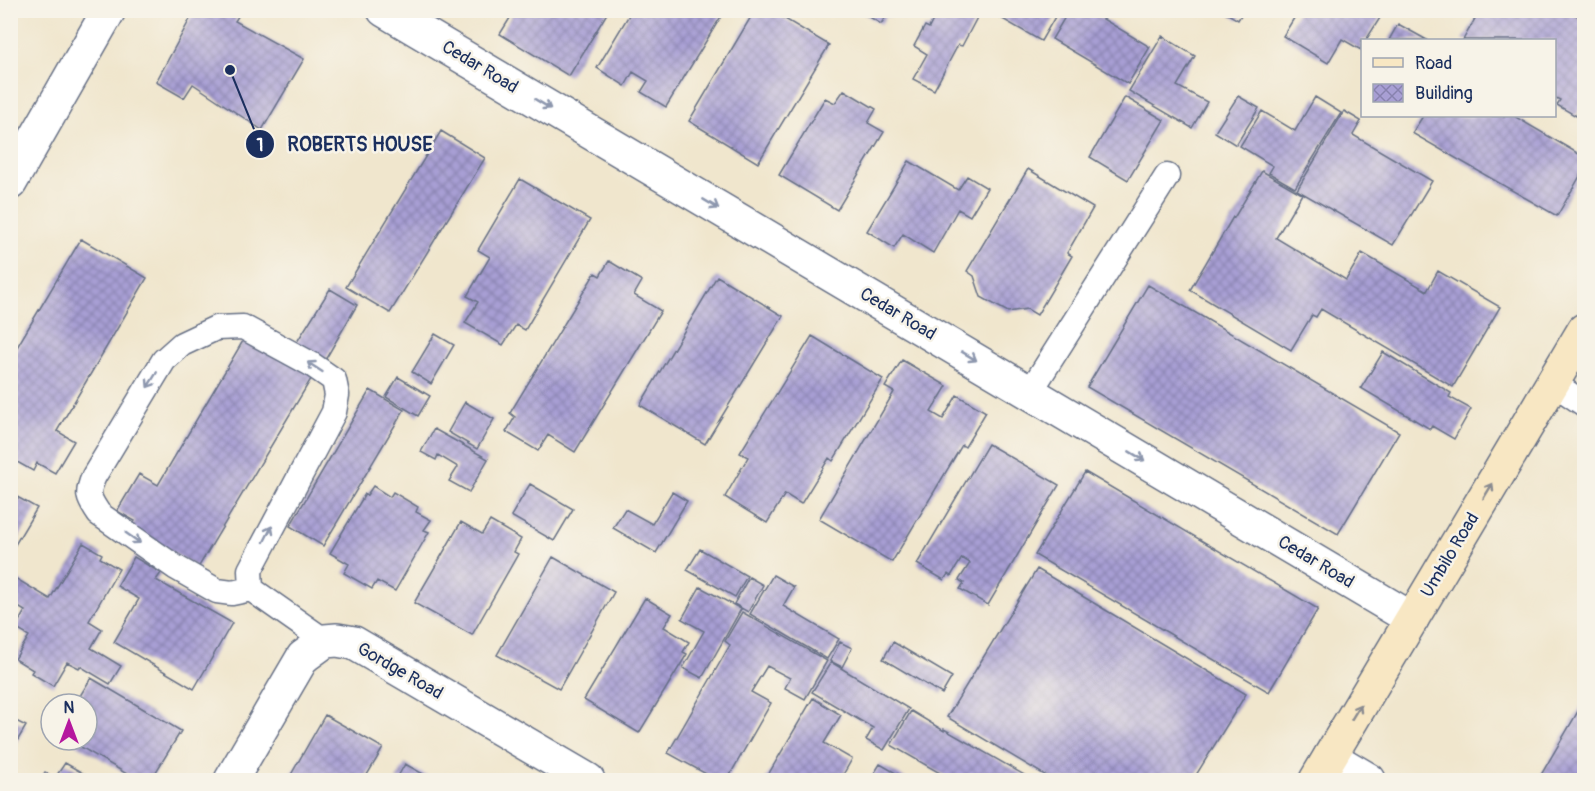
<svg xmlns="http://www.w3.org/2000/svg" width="1595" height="791" font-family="Pangolin,sans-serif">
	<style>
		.building { fill: url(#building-cross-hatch) }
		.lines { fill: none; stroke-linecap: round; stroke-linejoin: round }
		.lane-casing { stroke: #666f85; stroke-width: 27 }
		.street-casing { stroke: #666f85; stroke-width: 36 }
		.secondary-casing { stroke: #666f85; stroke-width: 36 }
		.lane { stroke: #fff; stroke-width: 24 }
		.street { stroke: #fff; stroke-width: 33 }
		.secondary { stroke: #f8e7c3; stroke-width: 33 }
		.oneway { stroke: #8d97ae }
		.oneway2 { stroke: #8a8b90 }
		.labels { text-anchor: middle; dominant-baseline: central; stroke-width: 5; stroke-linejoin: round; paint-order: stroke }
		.street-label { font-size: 18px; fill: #1b2f5e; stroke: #f7f3e8 }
		.leader { fill: none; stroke: #1b2f5e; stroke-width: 2 }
		.callout-dot { fill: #1b2f5e; stroke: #f7f3e8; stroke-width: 2 }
		.mark-label { font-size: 18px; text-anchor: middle; font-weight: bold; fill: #fff }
		.callout-label { font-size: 20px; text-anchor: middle; font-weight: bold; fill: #1b2f5e; stroke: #f7f3e8; stroke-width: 5; stroke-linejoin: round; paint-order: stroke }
	</style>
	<defs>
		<pattern id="building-cross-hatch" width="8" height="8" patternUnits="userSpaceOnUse" patternTransform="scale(1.5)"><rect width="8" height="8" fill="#a89fd4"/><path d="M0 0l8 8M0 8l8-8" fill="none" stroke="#8882af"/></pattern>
	</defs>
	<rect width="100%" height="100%" fill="#f7f3e8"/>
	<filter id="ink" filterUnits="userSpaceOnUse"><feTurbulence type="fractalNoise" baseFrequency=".0167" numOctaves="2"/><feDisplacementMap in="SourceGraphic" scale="12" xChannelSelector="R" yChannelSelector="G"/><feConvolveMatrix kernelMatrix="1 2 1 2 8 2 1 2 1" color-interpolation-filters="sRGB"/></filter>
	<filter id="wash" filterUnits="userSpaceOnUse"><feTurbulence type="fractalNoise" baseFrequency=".008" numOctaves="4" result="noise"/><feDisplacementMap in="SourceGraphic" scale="24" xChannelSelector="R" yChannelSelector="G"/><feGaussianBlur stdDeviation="1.35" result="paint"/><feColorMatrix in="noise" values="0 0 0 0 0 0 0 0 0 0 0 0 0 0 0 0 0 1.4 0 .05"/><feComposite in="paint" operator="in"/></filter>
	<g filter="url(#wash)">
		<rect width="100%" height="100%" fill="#f0e6cd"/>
		<g id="blocks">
			<path class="building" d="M195 10H242L235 21 304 59 262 130 193 84 184 98 156 82Z
				M515 10H609L569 76 500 34Z
				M632 10H725L666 107 641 92 648 81 633 72 625 86 597 68Z
				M755 10H770L829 45 758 163 689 121Z
				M864 10H893L889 17 886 16 881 24 863 13Z
				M938 10H981L962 46 958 45 934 90 913 79 927 54 914 46 925 26 929 28Z
				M987 10H1059L1041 41Z
				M1069 10H1088L1150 47 1128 84 1052 39Z
				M1221 10H1244L1238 20Z
				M1299 10H1385L1366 40H1362L1361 50 1342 39 1328 63 1283 36Z
				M1480 10H1568L1584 20V100L1576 116 1557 105 1560 100 1554 97V40H1463Z
				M1398 24 1427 40H1389Z
				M1162 36 1195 56 1177 86 1207 102 1192 128 1129 91Z
				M844 90 876 109 868 123 884 132 837 210 779 175 825 98 835 103Z
				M1238 96 1259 108 1236 145 1215 132Z
				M1125 97 1164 120 1128 180 1090 157Z
				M1315 97 1341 113 1295 188 1269 173 1273 166 1240 146 1262 111 1295 131Z
				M1344 111 1361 121 1353 135 1432 181 1393 245 1297 190Z
				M1423 116H1514L1584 157V169L1557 216 1412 133Z
				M441 131 485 158 390 313 346 287Z
				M909 161 958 190 967 176 987 188 970 216 958 209 933 253 903 234 894 248 867 231Z
				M1028 169 1093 208 1067 253 1072 256 1037 315 1027 309 1008 312 981 297 974 276 967 271Z
				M1262 171 1302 194 1276 238 1346 280 1362 253 1427 291 1438 271 1500 307 1453 387 1321 309 1316 317 1312 315 1291 350 1190 290 1233 217 1234 218Z
				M520 179 590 220 525 330 516 325 503 345 465 323 478 302 467 296 490 257 478 250Z
				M81 239 147 278 57 431 74 441 55 473 37 463 33 471 10 458V359Z
				M609 261 642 281 634 295 661 311 575 452 548 435 538 451 506 432 515 417 510 413 595 273 600 276Z
				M717 276 783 316 705 444 640 405Z
				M1148 285 1399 432 1338 534 1087 387Z
				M330 289 357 305 324 362 295 345Z
				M247 334 314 374 198 568 130 528 135 521 117 511 139 474 158 485Z
				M435 334 454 345 431 384 412 372Z
				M812 336 883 379 833 461 829 458 801 504 785 494 767 523 725 497 748 457 740 453Z
				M1383 352 1451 393 1449 397 1471 409 1454 439 1432 426 1430 429 1361 388Z
				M902 360 947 386 931 412 943 419 957 395 986 412 965 447 962 445 892 562 819 519 894 392 885 387Z
				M398 377 430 396 418 416 386 397Z
				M370 390 404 410 323 546 290 526Z
				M465 402 494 419 477 449 448 432Z
				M434 429 488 459 469 492 449 481 458 467 438 455 436 460 421 452Z
				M988 444 1059 485 988 605 960 589 964 583 959 580 970 563 962 558 951 576 948 574 944 580 917 564Z
				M1085 472 1318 609 1269 692 1035 555Z
				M530 484 573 509 554 541 511 516Z
				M373 486 390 497 393 492 418 507 416 512 431 520 424 530 429 532 395 591 377 581 372 589 344 573 349 564 330 553 365 494 367 495Z
				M672 492 687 501 656 553 613 528 625 509 652 524Z
				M10 493 37 508 10 553Z
				M490 521 521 539 514 552 518 554 472 635 414 603 461 522 482 534Z
				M83 543 102 554 100 558 119 569 89 621 102 629 91 648 121 666 110 684 80 666 79 668 67 662 53 686 31 673 33 670 15 659 29 636 15 628 25 611 10 602V575L50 599Z
				M700 549 747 576 735 597 687 570Z
				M134 557 161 573 156 580 232 623 194 689 114 642 139 599 117 586Z
				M553 557 614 592 559 689 497 655Z
				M1037 569 1246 694 1193 780H1053L947 717Z
				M773 575 794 587 783 606 839 639 827 659 750 614Z
				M749 577 763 585 748 612 734 604Z
				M700 587 741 609 702 678 683 668 704 631 682 619Z
				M645 598 672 614 664 627 689 642 683 652 687 654 639 733 584 700Z
				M742 612 827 661 805 699 785 688 790 678 767 666 751 692 771 703 727 780H717L668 753 730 645 725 641Z
				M840 642 852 648 842 667 830 661Z
				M893 642 952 677 942 694 883 659Z
				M831 662 909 709 884 750 866 740 873 728 812 692Z
				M91 678 181 731 151 780H137L69 740H87V704H75Z
				M813 698 841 715 824 743 852 759 840 780H765Z
				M1584 701V780H1538Z
				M911 711 944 731V729L1033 780H952L891 745Z
				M325 715 383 748 364 780H288Z
				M10 718 26 726 10 753Z
				M65 763 95 780H40L45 772 55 778Z
				M405 764 434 780H396Z
				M880 764 908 780H870Z"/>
		</g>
	</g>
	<g filter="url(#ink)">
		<use href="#blocks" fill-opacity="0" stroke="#666f85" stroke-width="1.5"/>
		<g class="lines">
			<g class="lane-casing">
				<path id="lane" d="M1553 383 1584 404
					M1030 392 1167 176
					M251 589 250 570 334 412 337 395 334 380 311 364 243 327 216 328 182 344 164 360 94 476C86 494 88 498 99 514L175 567 217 591 232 593 251 589 325 641"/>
			</g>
			<g class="street-casing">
				<path id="street" d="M384 10 1412 619
					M10 183 109 10
					M1330 757 1369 780
					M231 780 303 657 325 641 337 640 354 643 588 780"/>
			</g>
			<g class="secondary-casing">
				<path id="secondary" d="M1316 780 1584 330"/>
			</g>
			<use href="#lane" class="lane"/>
			<use href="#street" class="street"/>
			<use href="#secondary" class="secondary"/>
		</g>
		<defs><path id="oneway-shaft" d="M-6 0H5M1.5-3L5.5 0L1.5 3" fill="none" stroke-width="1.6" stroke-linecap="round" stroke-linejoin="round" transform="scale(1.5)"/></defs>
		<g class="oneway">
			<use href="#oneway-shaft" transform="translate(543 104) rotate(31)"/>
			<use href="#oneway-shaft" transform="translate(711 204) rotate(31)"/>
			<use href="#oneway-shaft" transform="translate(969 356) rotate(31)"/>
			<use href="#oneway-shaft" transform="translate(315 367) rotate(-147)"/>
			<use href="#oneway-shaft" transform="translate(152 380) rotate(122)"/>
			<use href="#oneway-shaft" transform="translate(1137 456) rotate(31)"/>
			<use href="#oneway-shaft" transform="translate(268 534) rotate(-63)"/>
			<use href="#oneway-shaft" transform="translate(133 538) rotate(35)"/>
		</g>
		<g class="oneway2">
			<use href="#oneway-shaft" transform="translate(1488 491) rotate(-59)"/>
			<use href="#oneway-shaft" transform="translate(1356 712) rotate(-59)"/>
		</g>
	</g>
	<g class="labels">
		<g class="street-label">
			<text transform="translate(480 67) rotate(31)">Cedar Road</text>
			<text transform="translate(898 314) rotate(31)">Cedar Road</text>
			<text transform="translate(1450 555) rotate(-59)">Umbilo Road</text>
			<text transform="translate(1316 562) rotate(31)">Cedar Road</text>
			<text transform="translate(400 671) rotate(30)">Gordge Road</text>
		</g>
	</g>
	<path class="leader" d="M230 70L260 144"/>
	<g class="callout-dot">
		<circle cx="230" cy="70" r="6"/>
		<circle cx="260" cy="144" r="15"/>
	</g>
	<g class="mark-label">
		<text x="260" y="151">1</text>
	</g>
	<g class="callout-label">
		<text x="360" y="151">ROBERTS HOUSE</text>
	</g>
	<rect width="1595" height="791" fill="none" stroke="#f7f3e8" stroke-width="36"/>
	<rect x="1361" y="39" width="195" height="78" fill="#f7f3e8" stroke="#9fa5b1" stroke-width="1.5"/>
	<rect x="1373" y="58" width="30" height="9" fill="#f8e7c3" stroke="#9fa5b1" stroke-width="1.5"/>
	<text x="1415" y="69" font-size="18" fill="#1b2f5e">Road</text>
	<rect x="1373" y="84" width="30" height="18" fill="url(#building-cross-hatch)" stroke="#9fa5b1" stroke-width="1.5"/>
	<text x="1415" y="99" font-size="18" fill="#1b2f5e">Building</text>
	<g transform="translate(69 722)"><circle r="28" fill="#f7f3e8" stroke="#9fa5b1" stroke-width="1.5"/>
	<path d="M0-4.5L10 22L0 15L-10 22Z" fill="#b5179e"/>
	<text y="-9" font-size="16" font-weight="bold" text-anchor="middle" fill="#1b2f5e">N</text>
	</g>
</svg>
